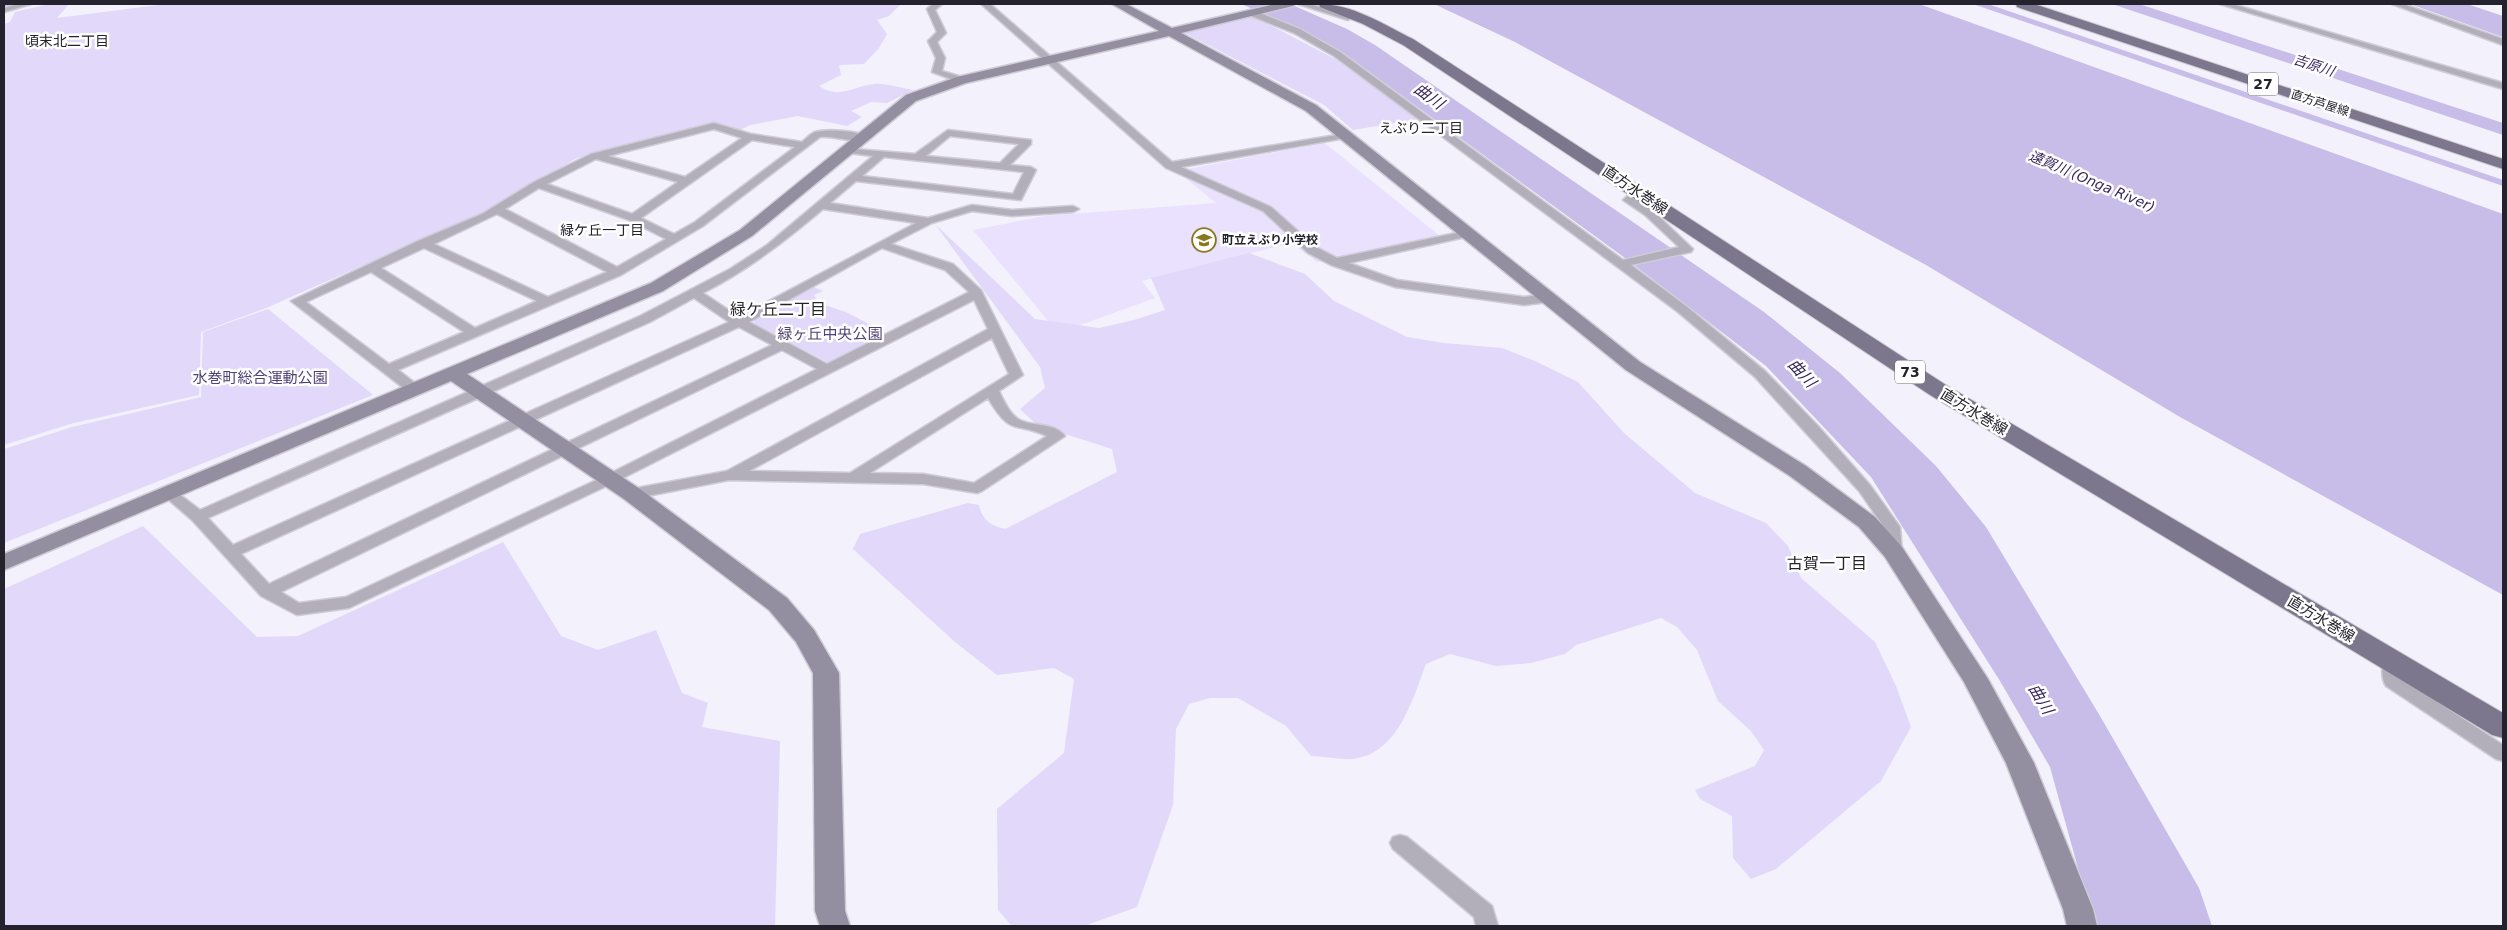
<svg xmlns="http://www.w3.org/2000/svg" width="2507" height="930" font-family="'DejaVu Sans','Noto Sans JP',sans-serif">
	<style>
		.built { fill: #e9e1fe }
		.green { fill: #e1d8fa }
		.water { fill: #c8bce8 }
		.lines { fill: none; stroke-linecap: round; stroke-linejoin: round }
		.river { fill: #c8bce8; fill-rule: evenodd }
		.street-casing { stroke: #ceccd7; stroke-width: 3 }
		.secondary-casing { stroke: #ceccd7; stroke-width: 3 }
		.primary-casing { stroke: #ceccd7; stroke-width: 2 }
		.street { fill: #b2afbb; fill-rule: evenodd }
		.secondary { fill: #938ea0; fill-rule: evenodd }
		.primary { fill: #7c778c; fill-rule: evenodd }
		.labels { text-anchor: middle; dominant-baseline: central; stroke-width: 5; stroke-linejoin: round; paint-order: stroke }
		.far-street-label { font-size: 12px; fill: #24222c; stroke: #fff }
		.far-poi-label { font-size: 12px; font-weight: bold; fill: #24222c; stroke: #fff; text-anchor: start }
		.far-neighbourhood-label { font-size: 14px; fill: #24222c; stroke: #fff }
		.far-water-label { font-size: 14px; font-style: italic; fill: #3a275d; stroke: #fff }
		.shield { fill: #fff; stroke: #66646b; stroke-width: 1 }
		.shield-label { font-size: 14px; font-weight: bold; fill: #24222c }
		.street-label { font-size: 15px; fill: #24222c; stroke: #fff }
		.park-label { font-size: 15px; fill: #524078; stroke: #fff }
		.water-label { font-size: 16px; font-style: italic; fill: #3a275d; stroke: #fff }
		.neighbourhood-label { font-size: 16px; fill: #24222c; stroke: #fff }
	</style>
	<rect width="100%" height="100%" fill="#f3f1fc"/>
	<path class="built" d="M1325 143 1441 237 1317 262 1291 243 1142 281 1155 298 1058 333 973 230 1044 216 1216 203 1177 171Z"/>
	<path class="green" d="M49 4H69L57 18 166 4H901L889 16 877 20 887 34 879 48 864 64 839 65 841 75 819 86C840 100 853 86 874 84 886 83 901 88 913 90L887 103 871 102 851 111 862 117 847 126 798 116 750 125 731 135 700 128 577 158 482 213 266 308 201 332 199 395 70 424 4 445V24L10 22 15 12Z
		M1251 15 1335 59 1419 119 1353 130 1324 105 1185 33 1187 30Z
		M935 224 1035 319 1099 328 1134 320 1165 310 1151 278 1249 253 1305 274 1334 301 1407 337 1444 343 1502 348 1535 361 1578 382 1624 433 1695 493 1766 523 1788 546 1801 578 1875 642 1896 686 1911 727 1881 781 1776 869 1751 879 1733 858 1732 816 1700 799 1695 790 1755 766 1764 750 1751 731 1718 701 1697 650 1677 627 1661 618 1576 645 1565 654 1531 663 1496 666 1450 654 1426 664C1413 698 1399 750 1358 758 1344 761 1325 756 1311 756L1286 726 1238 698H1210L1189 704 1176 729 1173 805 1137 907 1084 926 1011 925 998 910 997 809 1064 753 1074 679 1054 668 997 675 955 642 853 549 860 534 968 503 979 505C982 520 991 526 1005 529L1117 472 1112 449 1037 425 1020 409 1045 388 1040 367Z
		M813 287 823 291 814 295 818 303 846 312 888 334 835 361 827 362 754 323 755 317Z
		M268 309 373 395 4 543V449L72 427 201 397 203 332Z
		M143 526 257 637 298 636 503 542 561 636 598 650 656 630 682 693 708 703 702 727 780 741 775 926H4V589Z"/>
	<path class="water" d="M1241 4H1290L1347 29 1375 45 1764 312 1840 373 1936 466 1986 527 2100 716 2199 888 2212 926H2094L2050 767 2000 681 1871 477 1766 366 1625 258 1342 52 1303 30Z
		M1434 4H1919L2503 214V595L2180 417 1926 265 1515 42Z
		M1973 4H1988L2503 180V186Z
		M2112 4H2139L2503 123V135Z
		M2410 4H2467L2503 16V37Z"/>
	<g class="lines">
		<path class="river" d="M4 4H17L15 8 4 10Z"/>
		<g class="street-casing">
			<path id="street" d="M18 4H31L4 12V8Z
				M933 4H942L935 10 946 33 937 42 945 58 942 71 965 78V82H959L932 72 936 58 928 41 937 32 927 9Z
				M981 4H990L1172 162 1349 133V137L1345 138 1181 167 1271 207 1316 247 1337 258 1466 231 1470 232V236L1349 263 1397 280 1524 297 1548 294 1554 298 1548 302 1524 305 1395 287 1331 265 1308 253 1263 211 1166 168Z
				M1298 4H1310L1352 17 1348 20Z
				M2220 4H2232L2503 83V89Z
				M2392 4H2403L2503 39V45Z
				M1249 11H1255L1300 29 1340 52 1623 260 1679 247 1645 215 1623 200 1634 190H1642L1643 192 1636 200 1653 211 1693 249 1691 252 1631 265 1686 306 1765 371 1818 426 1870 485 1900 527 1902 552 1900 556H1888L1886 552 1884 527 1859 491 1755 377 1678 312 1334 56 1294 33 1249 15Z
				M714 123 751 134 802 142C806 139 810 134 815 132 825 129 858 130 866 137 857 145 833 135 820 137L703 226 621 275 398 370 420 387 422 390 420 393H410L291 301 418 241 482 214 534 182 591 154ZM714 129 742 138 685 177 608 156ZM752 140 795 147 695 222 674 234 641 218ZM596 159 678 182 632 214 547 184ZM539 188 629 220 666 239 617 267 505 209ZM497 214 607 272 548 297 434 244ZM424 248 537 301 475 328 381 268ZM371 272 464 332 389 364 306 302Z
				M948 130 1031 140V144L1010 165 1031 167 1036 170 1021 200 856 181 830 203 928 218 972 205 1012 210 1073 206 1079 209 1073 212 1012 216 972 211 932 223 891 244 953 264 981 290 1023 375 999 391C1004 401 1010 415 1020 420 1034 427 1054 422 1065 436L982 491 977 493 923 484 729 480 632 499 624 494 632 489 727 471 988 329 974 300 613 483 349 608 297 615 261 596 192 520 162 494 165 491H175L200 510 640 316 730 269 767 245 873 156 841 152V148L915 154ZM950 136 1019 144 1000 163 926 156ZM884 157 1024 172 1013 194 862 176ZM823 209 916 223 739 317 703 293C748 270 785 241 823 209ZM882 248 945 270 969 292 827 364 749 322ZM694 298 729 322 233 545 208 518 650 322ZM739 327 772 345 269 584 241 554ZM992 338 1009 374 850 473 749 471ZM782 350 817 369 603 477 346 597 299 603 281 592ZM988 398C1011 437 1014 421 1047 436L974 483 923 474 870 473Z
				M2392 655 2398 657 2401 661V678L2503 745V761L2496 759 2386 686C2381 678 2381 664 2386 657Z
				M1400 835 1407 837 1492 906 1498 926H1476L1474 917 1393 849 1390 843 1393 837Z"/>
		</g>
		<g class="secondary-casing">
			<path id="secondary" d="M1112 4H1126L1172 28 1275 4H1295L1293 6 1181 33 1316 105 1640 362 1806 466 1875 517 1902 547 1988 679 2034 763 2093 909 2097 926H2067L2063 909 2006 763 1964 682 1885 557 1859 527 1790 476 1626 370 1306 111 1169 36 966 83 916 101 752 236 663 291 467 374 640 489 787 598 814 630 839 673 845 911 850 926H820L815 911 813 673 796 642 769 610 624 499 451 381 4 570V554L651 283 740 230 906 95 957 77 1159 31Z"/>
		</g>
		<g class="primary-casing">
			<path id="primary" d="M1319 4C1352 4 1383 24 1413 39L1946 385 2503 713V738L2492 735 1930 395 1403 45 1363 24 1320 7Z
				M2016 4H2034L2503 159V169L2017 7Z"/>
		</g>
		<use href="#street" class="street"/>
		<use href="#secondary" class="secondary"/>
		<use href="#primary" class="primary"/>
	</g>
	<defs>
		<g id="school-ring" transform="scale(1.25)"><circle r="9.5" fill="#fff" stroke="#89781d" stroke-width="1.5"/><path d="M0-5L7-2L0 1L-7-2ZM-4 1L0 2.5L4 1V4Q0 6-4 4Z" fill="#89781d"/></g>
	</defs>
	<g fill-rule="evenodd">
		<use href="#school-ring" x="1204" y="240"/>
	</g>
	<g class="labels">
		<g class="far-street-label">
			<text transform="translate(2320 103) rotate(18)">直方芦屋線</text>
		</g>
		<g class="far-poi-label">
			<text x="1222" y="240">町立えぶり小学校</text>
		</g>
		<g class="far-neighbourhood-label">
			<text x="67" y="41">頃末北二丁目</text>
			<text x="1421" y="128">えぶり二丁目</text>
			<text x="602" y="230">緑ケ丘一丁目</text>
		</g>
		<g class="far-water-label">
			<text transform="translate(2314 65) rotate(18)">吉原川</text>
			<text transform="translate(2092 181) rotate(23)">遠賀川 (Onga River)</text>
		</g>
		<g class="shield">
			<rect x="2248" y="72.5" width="30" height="23" rx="4"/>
			<rect x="1895" y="360.5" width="30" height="23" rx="4"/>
		</g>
		<g class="shield-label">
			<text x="2263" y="84">27</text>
			<text x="1910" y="372">73</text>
		</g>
		<g class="street-label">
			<text transform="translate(1635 190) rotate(34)">直方水巻線</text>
			<text transform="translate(1974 412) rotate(31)">直方水巻線</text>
			<text transform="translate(2321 619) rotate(31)">直方水巻線</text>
		</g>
		<g class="park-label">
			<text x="830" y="334">緑ヶ丘中央公園</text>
			<text x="260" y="378">水巻町総合運動公園</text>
		</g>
		<g class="water-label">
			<text transform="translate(1429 96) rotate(36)">曲川</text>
			<text transform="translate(1802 373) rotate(47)">曲川</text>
			<text transform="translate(2041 699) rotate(59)">曲川</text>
		</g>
		<g class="neighbourhood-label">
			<text x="778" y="309">緑ケ丘二丁目</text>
			<text x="1827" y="563">古賀一丁目</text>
		</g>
	</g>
	<rect width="2507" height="930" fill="none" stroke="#24222c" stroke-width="10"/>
</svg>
